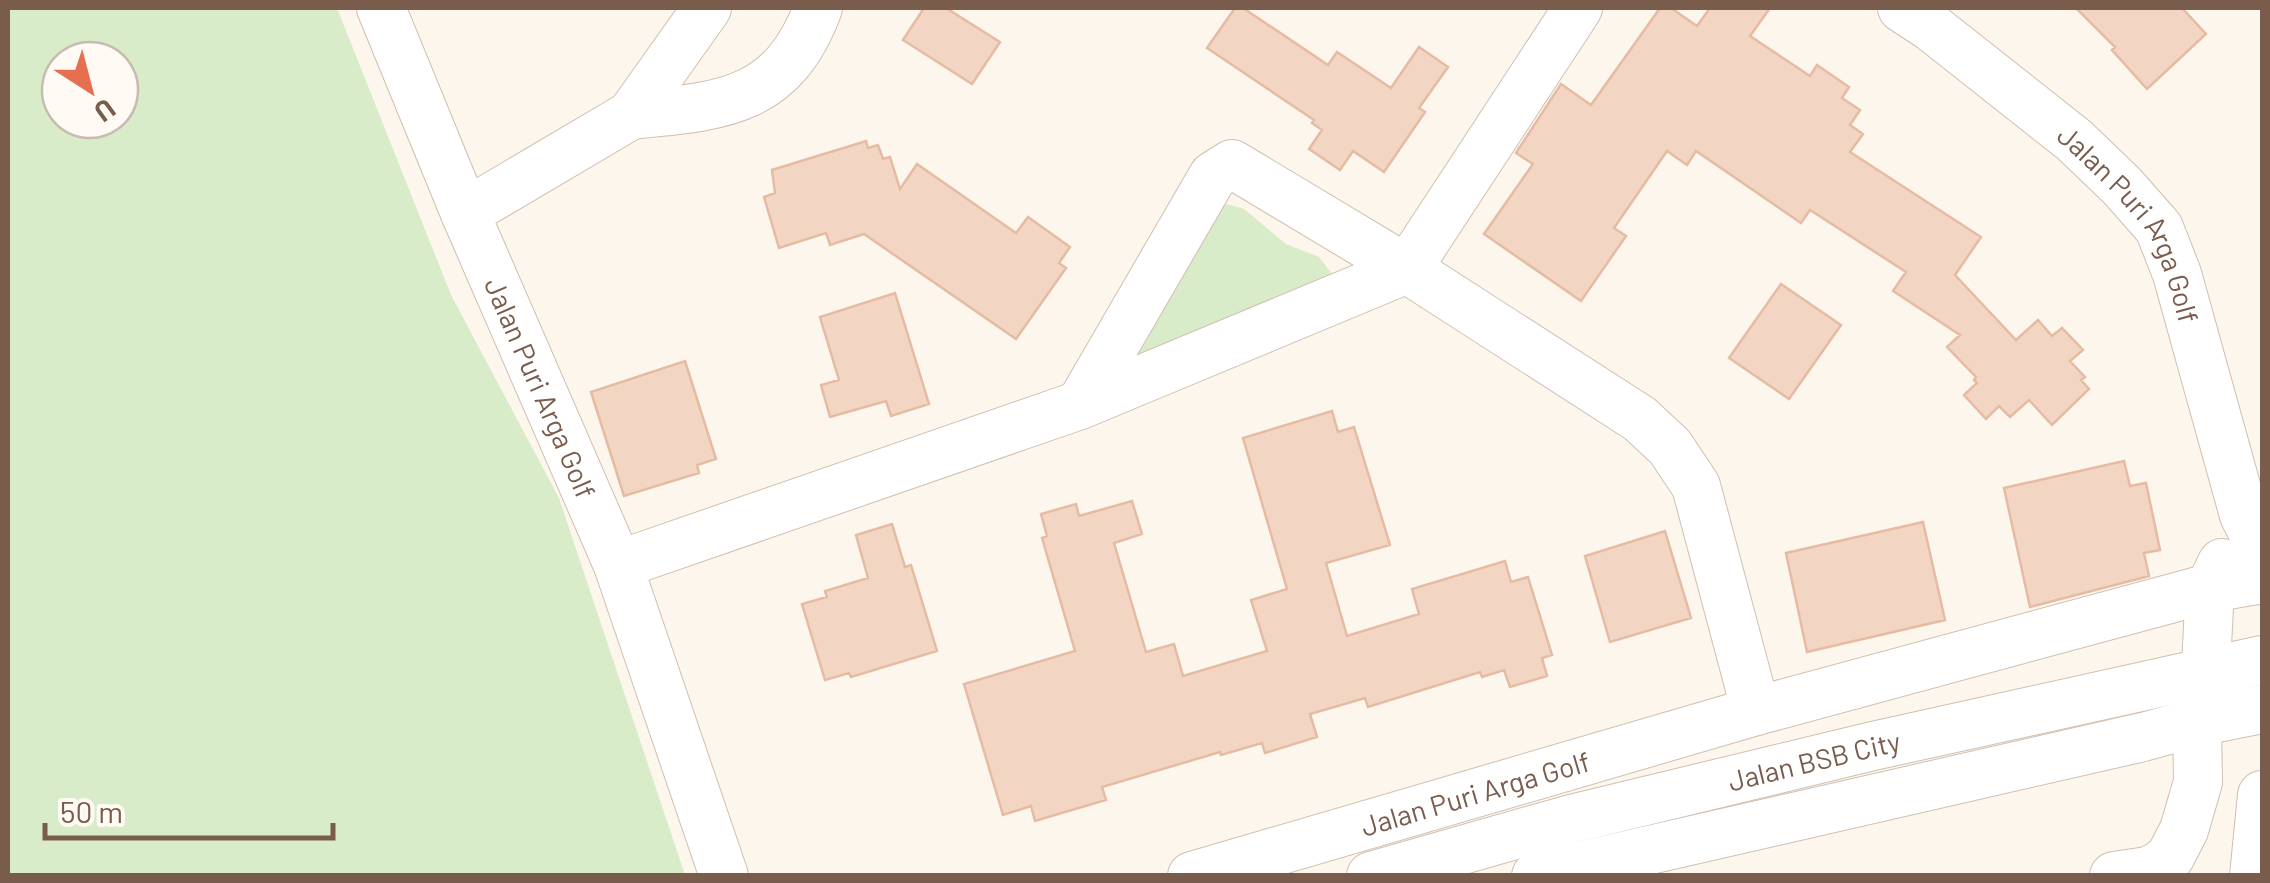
<svg xmlns="http://www.w3.org/2000/svg" width="2270" height="883" font-family="Barlow,sans-serif">
	<style>
		.green { fill: #d8ecc9; fill-rule: evenodd }
		.building { fill: #f3d5c3; stroke: #e6bba3; stroke-width: 2.5 }
		.lines { fill: none; stroke-linecap: round; stroke-linejoin: round }
		.minor-casing { stroke: #d1beb0; stroke-width: 50 }
		.minor { stroke: #fff; stroke-width: 48 }
		.labels { text-anchor: middle; dominant-baseline: central; stroke-width: 8; stroke-linejoin: round; paint-order: stroke }
		.street-label { font-size: 28px; fill: #7a5c4d; stroke: #fffaf3 }
	</style>
	<rect width="100%" height="100%" fill="#fdf6ec"/>
	<path class="green" d="M8 8H337L451 295 559 498 685 875H8ZM60 60H120V120H60Z
		M1227 204 1244 209 1286 244 1319 257 1336 279 1217 332 1130 358 1219 206Z"/>
	<path class="building" d="M924 8H946L1000 42 972 84 903 40Z
		M1235 8H1243L1328 65 1337 52 1391 88 1419 47 1448 67 1419 108 1425 112 1384 172 1353 151 1340 170 1309 149 1322 130 1312 123 1314 120 1207 48Z
		M1660 8H1671L1697 26 1710 8H1770L1750 36 1810 76 1817 65 1849 87 1842 98 1860 110 1850 125 1863 134 1850 152 1981 237 1955 275 2016 340 2038 320 2052 336 2062 328 2083 350 2070 361 2085 377 2081 380 2089 389 2052 425 2029 400 2010 417 1999 406 1986 419 1964 395 1977 383 1974 380 1976 377 1947 347 1960 335 1893 291 1906 272 1810 210 1801 223 1696 151 1687 165 1667 151 1614 228 1626 236 1581 301 1484 234 1533 164 1516 153 1561 84 1591 105Z
		M2076 8H2182L2206 34 2147 89 2112 50 2115 47Z
		M866 141 868 148 878 145 883 159 890 157 900 189 917 164 1016 233 1028 217 1070 247 1059 263 1066 268 1016 339 864 234 830 245 826 233 779 248 764 197 775 193 772 170Z
		M1781 284 1841 325 1789 399 1729 358Z
		M895 293 929 404 891 416 886 401 830 417 821 385 839 380 820 317Z
		M685 361 716 459 697 465 699 473 624 496 591 392Z
		M1332 411 1338 432 1354 427 1390 545 1326 563 1347 636 1419 614 1412 589 1505 561 1511 582 1528 577 1552 655 1542 658 1547 676 1510 687 1504 670 1482 677 1480 672 1368 707 1365 698 1310 714 1317 737 1265 753 1262 743 1221 755 1220 752 1102 787 1106 800 1035 821 1031 806 1003 815 964 684 1075 651 1042 538 1047 536 1041 514 1076 504 1079 516 1132 501 1142 534 1114 543 1146 652 1174 644 1183 676 1267 651 1251 600 1287 589 1243 438Z
		M2124 461 2130 486 2146 483 2160 550 2144 553 2149 576 2030 607 2004 488Z
		M1923 522 1945 620 1807 652 1786 553Z
		M892 524 905 567 911 565 937 651 851 677 849 673 825 680 802 604 827 597 825 591 868 578 856 535Z
		M1665 531 1691 618 1610 642 1585 556Z"/>
	<g class="lines">
		<g class="minor-casing">
			<g id="minor">
				<path id="s1" d="M381 8 465 213 618 565 724 876"/>
				<path id="s2" d="M1902 8 1931 27 2074 140 2122 186 2159 228 2177 274 2244 515 2262 551"/>
				<path d="M631 115C722 106 782 104 818 8"/>
				<path d="M465 213 631 115 707 8"/>
				<path d="M1080 405 1213 176 1232 164 1407 269 1640 419 1670 447 1696 486 1756 711"/>
				<path d="M618 565 1080 405 1407 269 1578 8"/>
				<path id="s3" d="M1192 876 1756 711 2210 588 2262 579"/>
				<path id="s4" d="M1371 876 1571 819 1873 746 2262 660"/>
				<path d="M1536 876 2143 737 2197 722 2262 709"/>
				<path d="M2114 876 2148 871 2160 865 2170 857 2184 830 2198 782 2197 722 2206 665 2210 588 2222 563"/>
				<path d="M2254 876 2262 795"/>
			</g>
		</g>
		<use href="#minor" class="minor"/>
	</g>
	<g class="labels">
		<g class="street-label">
			<text stroke="none"><textPath href="#s2" startOffset="320">Jalan Puri Arga Golf</textPath></text>
			<text stroke="none"><textPath href="#s1" startOffset="412">Jalan Puri Arga Golf</textPath></text>
			<text stroke="none"><textPath href="#s4" startOffset="458">Jalan BSB City</textPath></text>
			<text stroke="none"><textPath href="#s3" startOffset="295">Jalan Puri Arga Golf</textPath></text>
		</g>
	</g>
	<rect width="2270" height="883" fill="none" stroke="#7a5c4d" stroke-width="20"/>
	<g transform="translate(90 90) rotate(144)"><circle r="48" fill="#fffaf3" stroke="#cabbb1" stroke-width="2.5"/>
	<path d="M0-8L18 38L0 25L-18 38Z" fill="#e76f51"/>
	<text y="-15" font-size="28" font-weight="bold" text-anchor="middle" fill="#7a5c4d">U</text>
	</g>
	<path d="M45 823v15h288v-15" fill="none" stroke="#7a5c4d" stroke-width="5"/>
	<text x="60" y="823" font-size="30" fill="#7a5c4d" stroke="#fffaf3" stroke-width="8" paint-order="stroke">50 m</text>
</svg>
